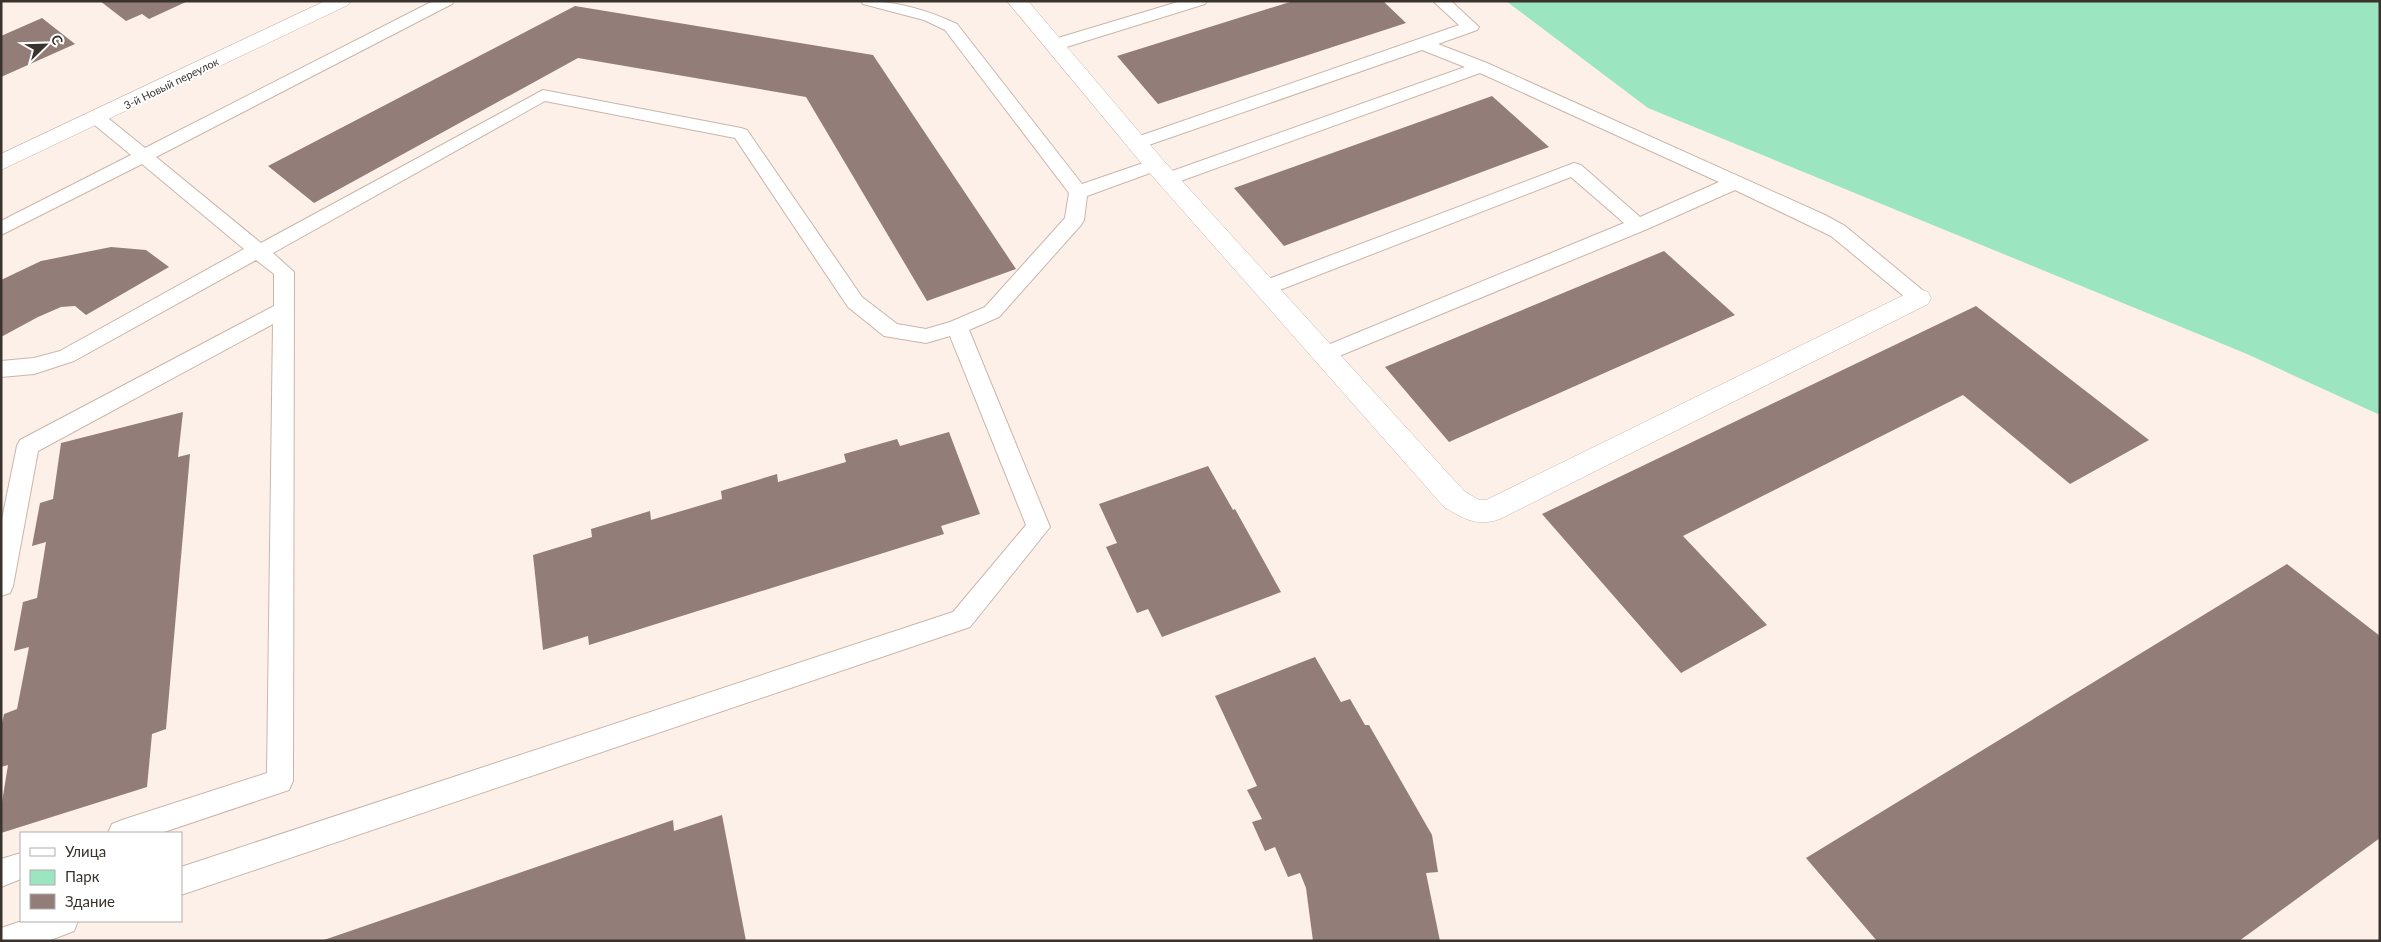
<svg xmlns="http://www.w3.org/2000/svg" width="2381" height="942" font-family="Lato,sans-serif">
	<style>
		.green { fill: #9be5c1 }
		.building { fill: #927d79 }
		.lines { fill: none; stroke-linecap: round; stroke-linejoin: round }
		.lane-casing { stroke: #c9b6ab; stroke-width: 2 }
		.street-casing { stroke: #c9b6ab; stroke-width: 1 }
		.lane { fill: #fff; fill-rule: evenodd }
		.street { fill: #fff; fill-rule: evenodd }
		.labels { text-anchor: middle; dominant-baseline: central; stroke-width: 4; stroke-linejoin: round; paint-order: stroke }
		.far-street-label { font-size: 11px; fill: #39322d; stroke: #fff }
	</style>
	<rect width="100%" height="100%" fill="#fcf0e9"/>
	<path class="green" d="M1506 1H2380V415L2247 354 1648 108Z"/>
	<path class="building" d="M100 1H188L149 19 142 14 126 21Z
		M1293 1H1383L1406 23 1158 104 1117 56Z
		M575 6 873 55 1016 269 927 301 806 97 578 58 314 203 268 166Z
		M42 18 75 44 1 77V36Z
		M1492 96 1549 147 1284 246 1234 188Z
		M111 247 146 250 169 267 86 315 75 306 61 307 38 317 1 337V280L41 261Z
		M1664 251 1735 315 1449 442 1385 367Z
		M1976 306 2149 440 2070 484 1963 395 1683 536 1767 625 1681 673 1542 514Z
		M183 412 178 457 190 454 166 729 152 734 147 787 1 833V808L8 765 1 767V728L4 714 17 709 29 647 14 651 23 602 37 598 46 542 32 546 40 503 53 499 61 443Z
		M949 432 980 514 941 526 944 534 589 645 588 636 543 650 533 555 592 537 591 529 650 511 651 520 722 499 721 491 777 474 778 482 846 462 844 454 897 439 900 446Z
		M1208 466 1233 510 1235 509 1281 592 1162 637 1148 609 1137 613 1106 547 1117 543 1099 504Z
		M2287 564 2380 636V838L2239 941H1877L1806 858Z
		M1315 657 1341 702 1350 699 1365 725H1369L1432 835 1438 872 1426 873 1440 941H1313L1306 888 1300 873 1288 877 1275 847 1265 851 1252 822 1262 819 1247 790 1257 786 1215 696Z
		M722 815 746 941H321L673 820 674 831Z"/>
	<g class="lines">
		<g class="lane-casing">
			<path id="lane" d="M433 1H454L452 4 156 157 261 243 543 90 741 128 747 130 862 297 897 324 926 329 950 322 985 307 1065 218 1069 193 945 30 924 20 863 4 861 1C896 1 925 9 957 24L1082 184 1155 159 1161 161 1164 165 1161 169 1087 196 1084 220 1081 225 999 317 969 330 1050 527 970 627 181 895V867L953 612 1026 525 950 336 926 343 884 336 848 307 735 138 545 101 273 253 294 272 293 781 289 790 161 833H108L112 824 122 820 267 773 273 324 38 451 13 586 10 593 1 596V524L17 446 20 440 274 306V274L256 260 74 361 34 374 1 377V361L34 358 60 351 244 249 142 164 1 235V221L131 155 91 122 88 118 91 114H103L145 148Z
				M1181 1H1207L1205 4 1060 49H1048L1046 45 1048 41Z
				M1433 1H1451L1479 27 1477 30 1438 44 1487 63 1825 215 1845 226 1926 293 1929 298 1926 303 1919 305 1912 303 1831 236 1735 190 1645 230 1332 359 1325 362 1318 359 1315 354 1318 349 1624 223 1571 177 1272 293 1265 295 1258 293 1255 288 1258 283 1574 163 1581 165 1640 217 1719 182 1480 73 1175 183 1168 185 1161 183 1159 179 1161 175 1465 67 1422 50 1143 147 1137 149 1131 147 1128 143 1131 139 1459 25Z
				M21 853V879L1 887V859Z
				M22 921H78L74 931 48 941H1V928Z"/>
		</g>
		<g class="street-casing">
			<path id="street" d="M325 1H351L348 5 1 170V154Z
				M1007 1H1028L1163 160 1464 491 1479 500H1486L1910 292 1919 289 1928 292 1931 298 1928 304 1500 519C1477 527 1464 519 1444 507L1147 170Z"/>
		</g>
		<use href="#lane" class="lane"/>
		<use href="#street" class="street"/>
	</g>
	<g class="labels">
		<g class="far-street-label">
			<text transform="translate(171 83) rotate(-26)">3-й Новый переулок</text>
		</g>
	</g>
	<rect width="2381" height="942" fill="none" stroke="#39322d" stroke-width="5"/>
	<rect x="20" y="832" width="162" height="90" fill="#ffffff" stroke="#b0adab"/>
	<rect x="30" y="848" width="25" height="8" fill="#ffffff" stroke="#b0adab"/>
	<text x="65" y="857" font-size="15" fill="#39322d">Улица</text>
	<rect x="30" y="870" width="25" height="15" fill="#9be5c1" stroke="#b0adab"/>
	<text x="65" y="882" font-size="15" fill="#39322d">Парк</text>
	<rect x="30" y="894" width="25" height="15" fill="#927d79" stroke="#b0adab"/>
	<text x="65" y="907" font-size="15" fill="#39322d">Здание</text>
	<g transform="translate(45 45) rotate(67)" stroke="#ffffff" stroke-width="4" paint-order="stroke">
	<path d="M0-4L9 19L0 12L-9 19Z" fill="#39322d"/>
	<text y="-8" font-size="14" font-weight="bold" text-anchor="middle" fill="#39322d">С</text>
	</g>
</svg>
